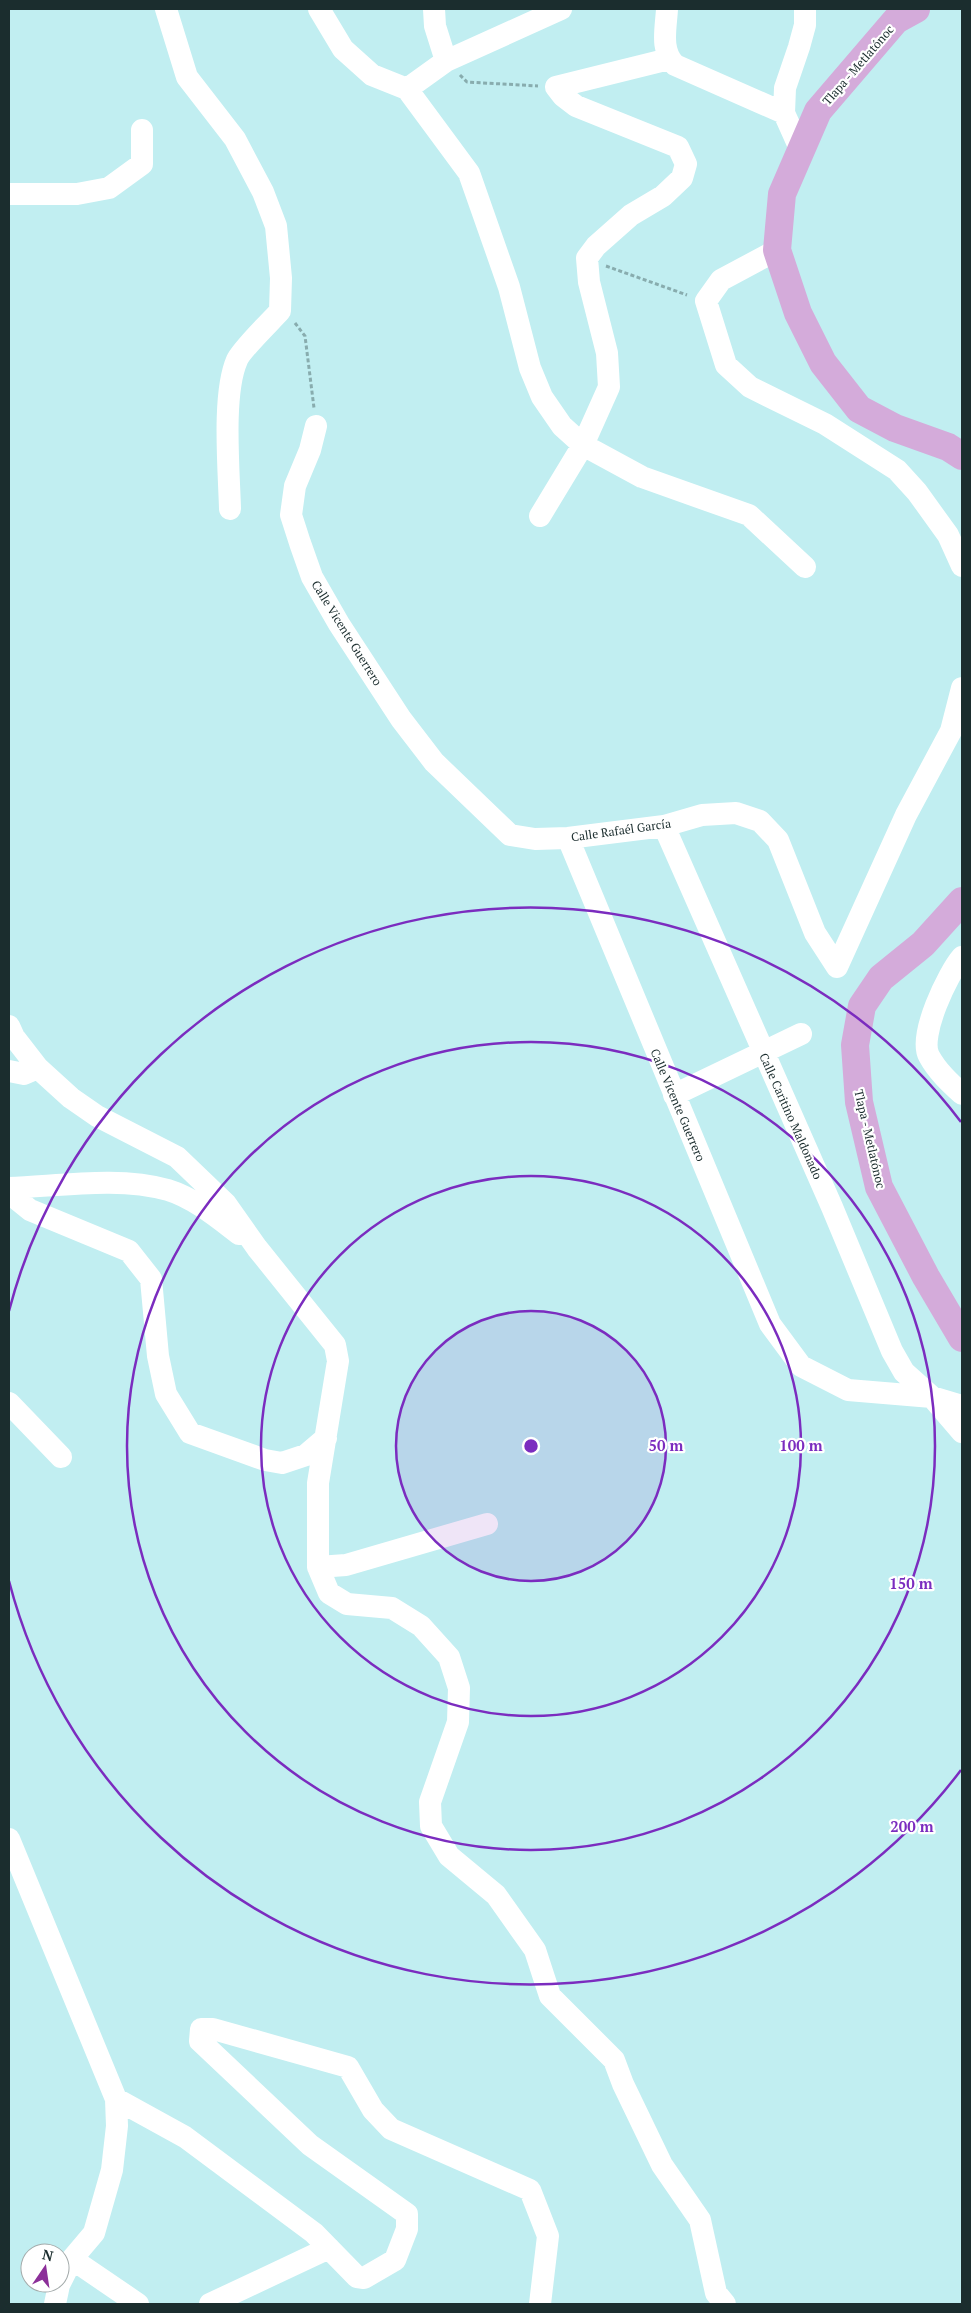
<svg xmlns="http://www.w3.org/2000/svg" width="971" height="2313" font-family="'PT Serif',serif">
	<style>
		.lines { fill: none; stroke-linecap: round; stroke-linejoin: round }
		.path { stroke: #88acae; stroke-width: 3; stroke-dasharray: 4 2.5; stroke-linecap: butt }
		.minor { stroke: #fff; stroke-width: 22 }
		.major { stroke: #d4abda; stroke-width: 28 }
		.ring { fill: none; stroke: #7b2cbf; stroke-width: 2.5 }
		.labels { text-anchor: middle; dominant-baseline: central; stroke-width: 4.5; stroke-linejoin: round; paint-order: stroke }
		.street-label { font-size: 12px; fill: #1b2d2e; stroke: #fff }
		.centre { fill: #7b2cbf; stroke: #fff; stroke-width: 2.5 }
		.ring-label { font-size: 15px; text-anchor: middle; font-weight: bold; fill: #7b2cbf; stroke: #fff; stroke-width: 4.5; stroke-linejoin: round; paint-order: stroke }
	</style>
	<rect width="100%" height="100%" fill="#c1eef1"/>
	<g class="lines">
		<path class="path" d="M460 75 467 82 538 86
			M606 266 687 295
			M295 323 305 336 314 408"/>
		<path class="minor" d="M166 9 187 77 235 139 263 192 276 226 281 278 280 311C271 321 241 350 237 360 222 394 229 470 230 509
			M319 9 343 49 372 75 407 89 469 173 509 287 530 368 542 397 562 426 583 445 642 477 749 515 805 567
			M434 9 435 26 446 61
			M667 9C666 28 660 51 675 65L784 113
			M407 89 446 61 561 9
			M801 151 784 113 785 88 799 47 805 25V9
			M9 194H77L109 188 142 164V130
			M777 250 721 280 706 301 726 365 750 387 825 424 897 470 917 492 948 535 962 566
			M316 426 310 450 295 486 291 515 300 543 312 577 339 624 401 719 434 762 510 835 535 839 568 838 664 826 702 815 736 813 760 821 778 840 815 933 837 967
			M540 516 583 445 609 387 607 353 589 282 587 258 596 246 631 215 663 196 682 178 686 164 678 147 576 106 563 96 556 87 669 59
			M664 826 832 1207 892 1351 904 1372 932 1397 962 1432
			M568 838 770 1324 801 1366 848 1390 932 1397 962 1406
			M962 957C948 973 918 1036 929 1056 937 1071 950 1083 962 1094
			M837 967 906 815 951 731 962 688
			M9 1026 14 1037 38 1068 71 1098 97 1116 177 1157 226 1204 257 1248 335 1345 338 1361 318 1483V1567L329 1593 347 1604 392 1608 421 1626 449 1657 459 1688 458 1722 430 1802 431 1826 449 1856 496 1895 535 1950 550 1996 614 2060 623 2084 662 2165 700 2220 716 2293 725 2304
			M9 1071 24 1074 38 1068
			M674 1095 801 1034
			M9 1188C60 1186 119 1176 168 1190 194 1198 218 1218 239 1234
			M9 1193 30 1210 129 1251 151 1279 158 1356 166 1394 190 1433 265 1460 282 1463 306 1455 326 1438
			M9 1403 61 1457
			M318 1567 346 1565 487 1524
			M9 1839 116 2099 117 2126 112 2170 94 2233 72 2259 59 2285 55 2304
			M116 2099 185 2137 314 2233 357 2277 364 2278 395 2260 407 2229V2214L310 2145 200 2041 201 2029H213L348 2067 373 2110 391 2129 530 2190 548 2236 540 2304
			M72 2259 138 2304
			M210 2304 329 2248"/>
		<path class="major" d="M916 9 896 20 818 111 782 194 777 250 798 313 823 363 859 409 895 428 948 447 962 456
			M962 901 923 944 881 978 862 1006 855 1045 859 1102 879 1187 926 1277 962 1338"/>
	</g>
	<circle cx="531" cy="1446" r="135" fill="#7b2cbf" fill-opacity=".12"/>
	<g class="ring">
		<circle cx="531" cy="1446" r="135"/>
		<circle cx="531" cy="1446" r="270"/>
		<circle cx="531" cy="1446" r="404"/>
		<path d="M961 1770A539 539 0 0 1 9 1581M9 1311A539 539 0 0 1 961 1122"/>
	</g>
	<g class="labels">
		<g class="street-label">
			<text transform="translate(858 65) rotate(-49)">Tlapa - Metlatónoc</text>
			<text transform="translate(347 633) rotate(58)">Calle Vicente Guerrero</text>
			<text transform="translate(621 830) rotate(-8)">Calle Rafaél García</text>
			<text transform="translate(678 1105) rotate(67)">Calle Vicente Guerrero</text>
			<text transform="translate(791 1116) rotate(66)">Calle Caritino Maldonado</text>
			<text transform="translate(870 1139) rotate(77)">Tlapa - Metlatónoc</text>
		</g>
	</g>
	<circle cx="531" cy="1446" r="8" class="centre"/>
	<g class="ring-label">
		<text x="666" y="1451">50 m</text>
		<text x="801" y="1451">100 m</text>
		<text x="911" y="1589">150 m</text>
		<text x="912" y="1832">200 m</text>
	</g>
	<rect width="971" height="2313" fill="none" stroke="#1b2d2e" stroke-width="20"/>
	<g transform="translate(45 2268) rotate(13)"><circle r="24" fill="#ffffff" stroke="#a4abab"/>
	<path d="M0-4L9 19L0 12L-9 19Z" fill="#8c2f99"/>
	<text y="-8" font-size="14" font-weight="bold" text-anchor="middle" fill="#1b2d2e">N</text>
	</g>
</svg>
